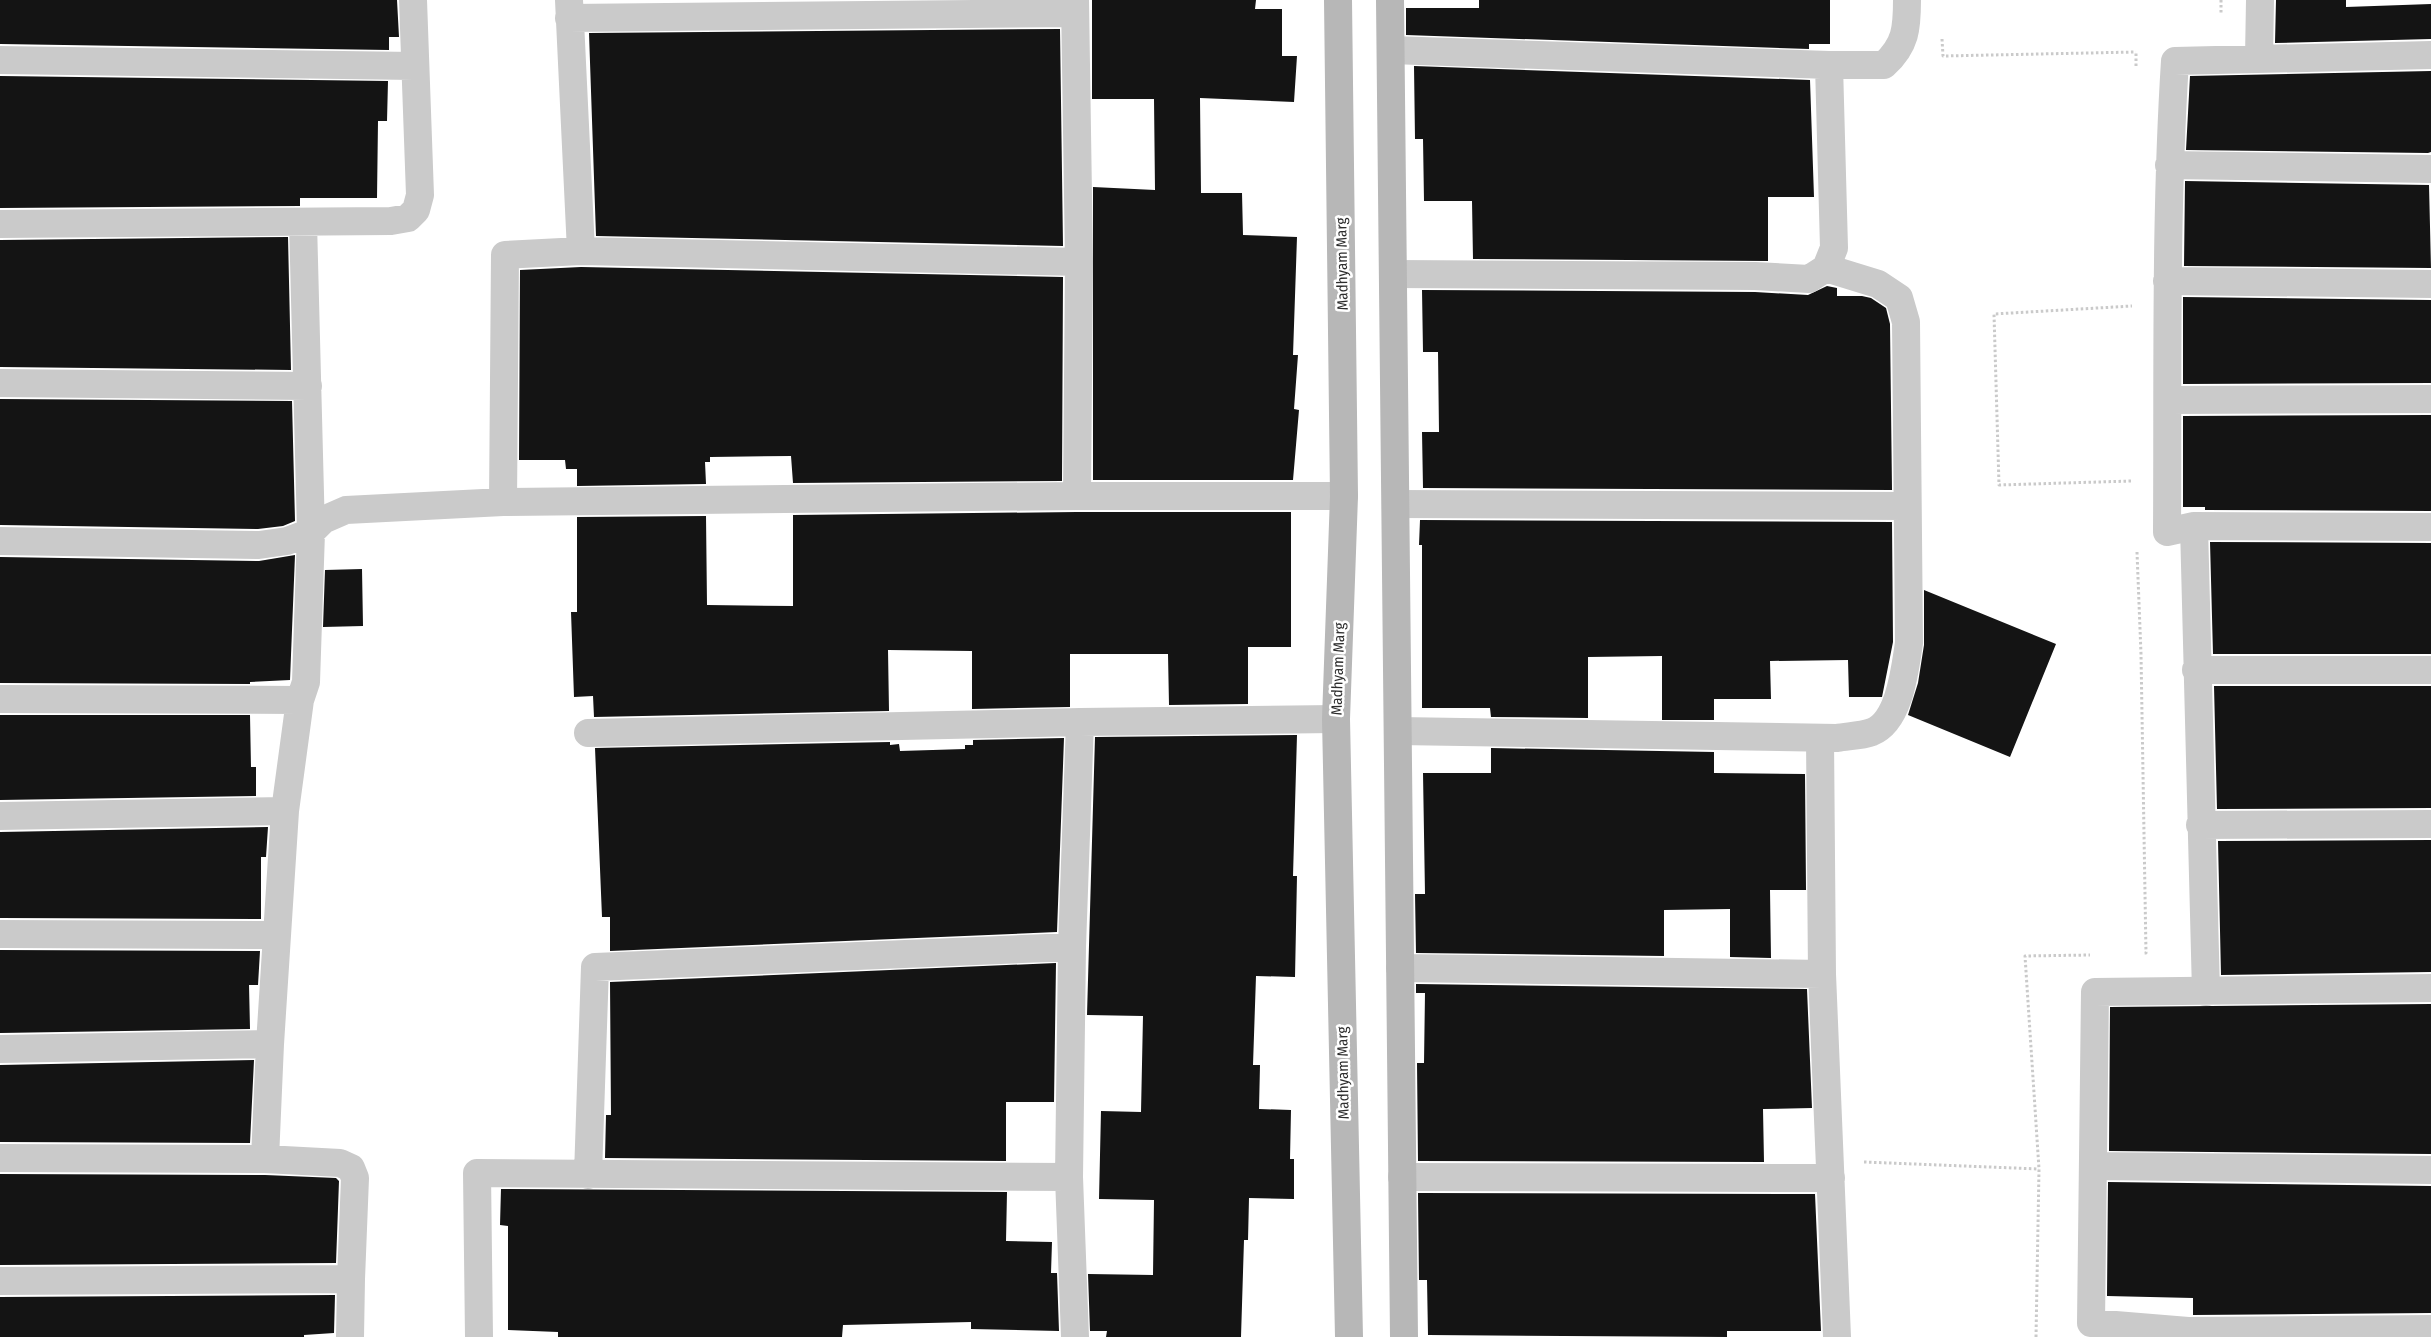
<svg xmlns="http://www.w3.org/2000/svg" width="2431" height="1337" font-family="'Fira Sans Condensed',sans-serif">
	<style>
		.building { fill: #141414 }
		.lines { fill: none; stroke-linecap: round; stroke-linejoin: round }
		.path { stroke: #cacaca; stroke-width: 3; stroke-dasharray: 2.5 2.5; stroke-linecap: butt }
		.street { stroke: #cacaca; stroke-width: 28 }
		.secondary { stroke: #b7b7b7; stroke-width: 28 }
		.labels { text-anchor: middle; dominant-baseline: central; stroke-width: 5; stroke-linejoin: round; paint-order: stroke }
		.street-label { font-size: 15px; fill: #2d2d2d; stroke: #fff }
	</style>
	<rect width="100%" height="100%" fill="#fff"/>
	<path class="building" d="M0 0H397L399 37H389V50L0 44Z
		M1092 0H1256L1255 9H1282V56H1297L1294 102 1200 98 1201 193H1242L1243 235 1297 237 1293 355H1298L1294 409 1299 410 1293 480H1093V187L1155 190 1154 99H1092Z
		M1479 0H1830V44H1809V49L1406 35V8H1479Z
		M2276 0H2346V7L2431 4V39L2275 43Z
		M1060 29 1063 246 596 236 589 33Z
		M1414 66 1810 80 1814 197H1768V261L1473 259 1472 201H1424L1423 139H1415Z
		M2431 71V152L2428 153 2186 150 2190 76Z
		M0 76 388 81 387 121H378L377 198H300V206L0 208Z
		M2185 181 2429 185 2431 268 2184 266Z
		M288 237 291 370 0 367V240Z
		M581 267 1063 277 1062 481 793 483 791 456 710 457V462H705L706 484 577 486V469H566L565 460H519L520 270Z
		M1827 286 1837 288V296H1862L1871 298 1886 308 1890 324 1892 490 1423 488 1422 432H1439L1438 352H1423L1422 290 1755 292 1808 295Z
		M2183 297 2431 300V383L2183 384Z
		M0 399 292 401 295 521 283 526 258 529 0 525Z
		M2431 415V511L2205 510V507H2183V416Z
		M1077 512H1291V647H1248V704L1169 705 1168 654H1070V707L972 709V651L888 650 889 711 594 717 593 696 574 697 571 612H577V517L706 516 707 605 793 606V515Z
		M1420 520 1892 522 1893 642 1882 697H1849L1848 660 1770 661 1771 699H1714V720H1662V656L1588 657V718L1491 717 1490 708H1422V545H1419Z
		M2210 542 2431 543V654H2213Z
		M295 555 290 680 250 682V684L0 683V557L259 561Z
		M362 569 363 626 323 627 325 570Z
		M1924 590 2056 644 2010 757 1908 715 1918 683 1924 645Z
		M2214 686H2431V808L2217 809Z
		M0 715H250L251 767H256V796L0 800Z
		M1297 735 1293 876H1297L1295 977 1256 976 1253 1065H1260L1259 1109 1291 1110 1290 1159H1294V1199L1249 1198 1248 1240H1244L1241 1337H1106L1107 1331H1090L1088 1274 1153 1275 1154 1200 1099 1199 1101 1111 1141 1112 1143 1016 1087 1015 1095 737Z
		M1064 738 1057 932 610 951V917H602L595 748 890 742V745L899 744 900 751 965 749V745H973V740Z
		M1491 748 1714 752V773L1805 774 1806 890H1770L1771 958 1730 957V909L1664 910V956L1416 953 1415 894H1425L1423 773H1491Z
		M268 827 266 857H261V919L0 918V832Z
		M2431 840V972L2221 975 2218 841Z
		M0 950 260 951 258 985H249L250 1029 0 1033Z
		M1056 963 1054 1102H1006V1161L605 1158 606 1115H611L610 982Z
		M1416 984 1807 989 1812 1108 1763 1109 1764 1162 1418 1161 1417 1063H1424L1425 993H1416Z
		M2431 1004V1154L2109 1151 2110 1007Z
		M254 1060 250 1143 0 1142V1065Z
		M0 1174 265 1175 336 1178 339 1181 336 1263 0 1265Z
		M2108 1182 2431 1186V1313L2193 1315V1298L2107 1296Z
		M501 1189 1007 1192 1006 1241 1052 1242 1051 1273H1057L1059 1331 971 1329V1322L843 1325 842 1337H558V1332L508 1330V1226L500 1225Z
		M1418 1193 1815 1194 1821 1331H1727V1337L1428 1335 1427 1280H1419Z
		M335 1295 334 1333 304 1335V1337H0V1297Z"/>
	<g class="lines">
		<path class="path" d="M2221 0V14
			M1942 39 1943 56 2136 52
			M2136 66V52
			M2131 481 1999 485 1994 314 2132 306
			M2137 552 2141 654 2146 953H2143
			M1864 1162 2039 1169
			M2036 1337 2039 1169 2025 956 2090 955"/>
		<path class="street" d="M569 0 581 251
			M1075 0 1079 262 1077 496
			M569 18 1075 13
			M1391 50 1829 65H1884C1906 45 1907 28 1907 0
			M2431 55 2175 61C2165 218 2168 375 2167 532L2194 526 2431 527
			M2259 58 2260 0
			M0 60 414 66
			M2169 165 2431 169
			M0 224 391 221 408 218 416 210 420 195 413 0
			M1393 274 1755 276 1809 279 1826 268 1834 248 1829 65
			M2167 281 2431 284
			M0 383 308 386
			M2168 400 2431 399
			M503 502 505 255 581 251 1079 262
			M1396 504 1907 506
			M2194 526 2206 992
			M0 541 259 545 287 541 311 532 323 520 346 510 503 502 1077 496H1344
			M2196 670H2431
			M0 699 300 700
			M1398 731 1837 738C1848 736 1861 736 1872 732 1900 721 1905 668 1909 643L1906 322 1899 298 1878 284 1826 268
			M588 733 1080 722 1336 719
			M1820 738 1822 974 1837 1337
			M0 816 285 811
			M2200 825 2431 824
			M0 934 276 935
			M1400 968 1822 974
			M2431 988 2095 992 2091 1323 2188 1331 2431 1329
			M0 1049 270 1044 285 811 300 700 306 682 311 532 303 222
			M0 1158 265 1159 340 1163 351 1168 355 1178 351 1279 0 1281
			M265 1159 270 1044
			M2094 1166 2431 1170
			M588 1175 595 967 1072 947
			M1402 1177 1831 1178
			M350 1337 351 1279
			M479 1337 477 1173 1069 1177
			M1075 1337 1069 1177 1072 947 1080 722"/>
		<path class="secondary" d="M1338 0 1344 496 1336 719 1349 1337
			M1390 0 1404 1337"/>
	</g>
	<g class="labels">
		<g class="street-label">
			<text transform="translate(1342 264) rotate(-91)">Madhyam Marg</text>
			<text transform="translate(1338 669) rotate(-88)">Madhyam Marg</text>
			<text transform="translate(1343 1073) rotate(-91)">Madhyam Marg</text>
		</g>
	</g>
</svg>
